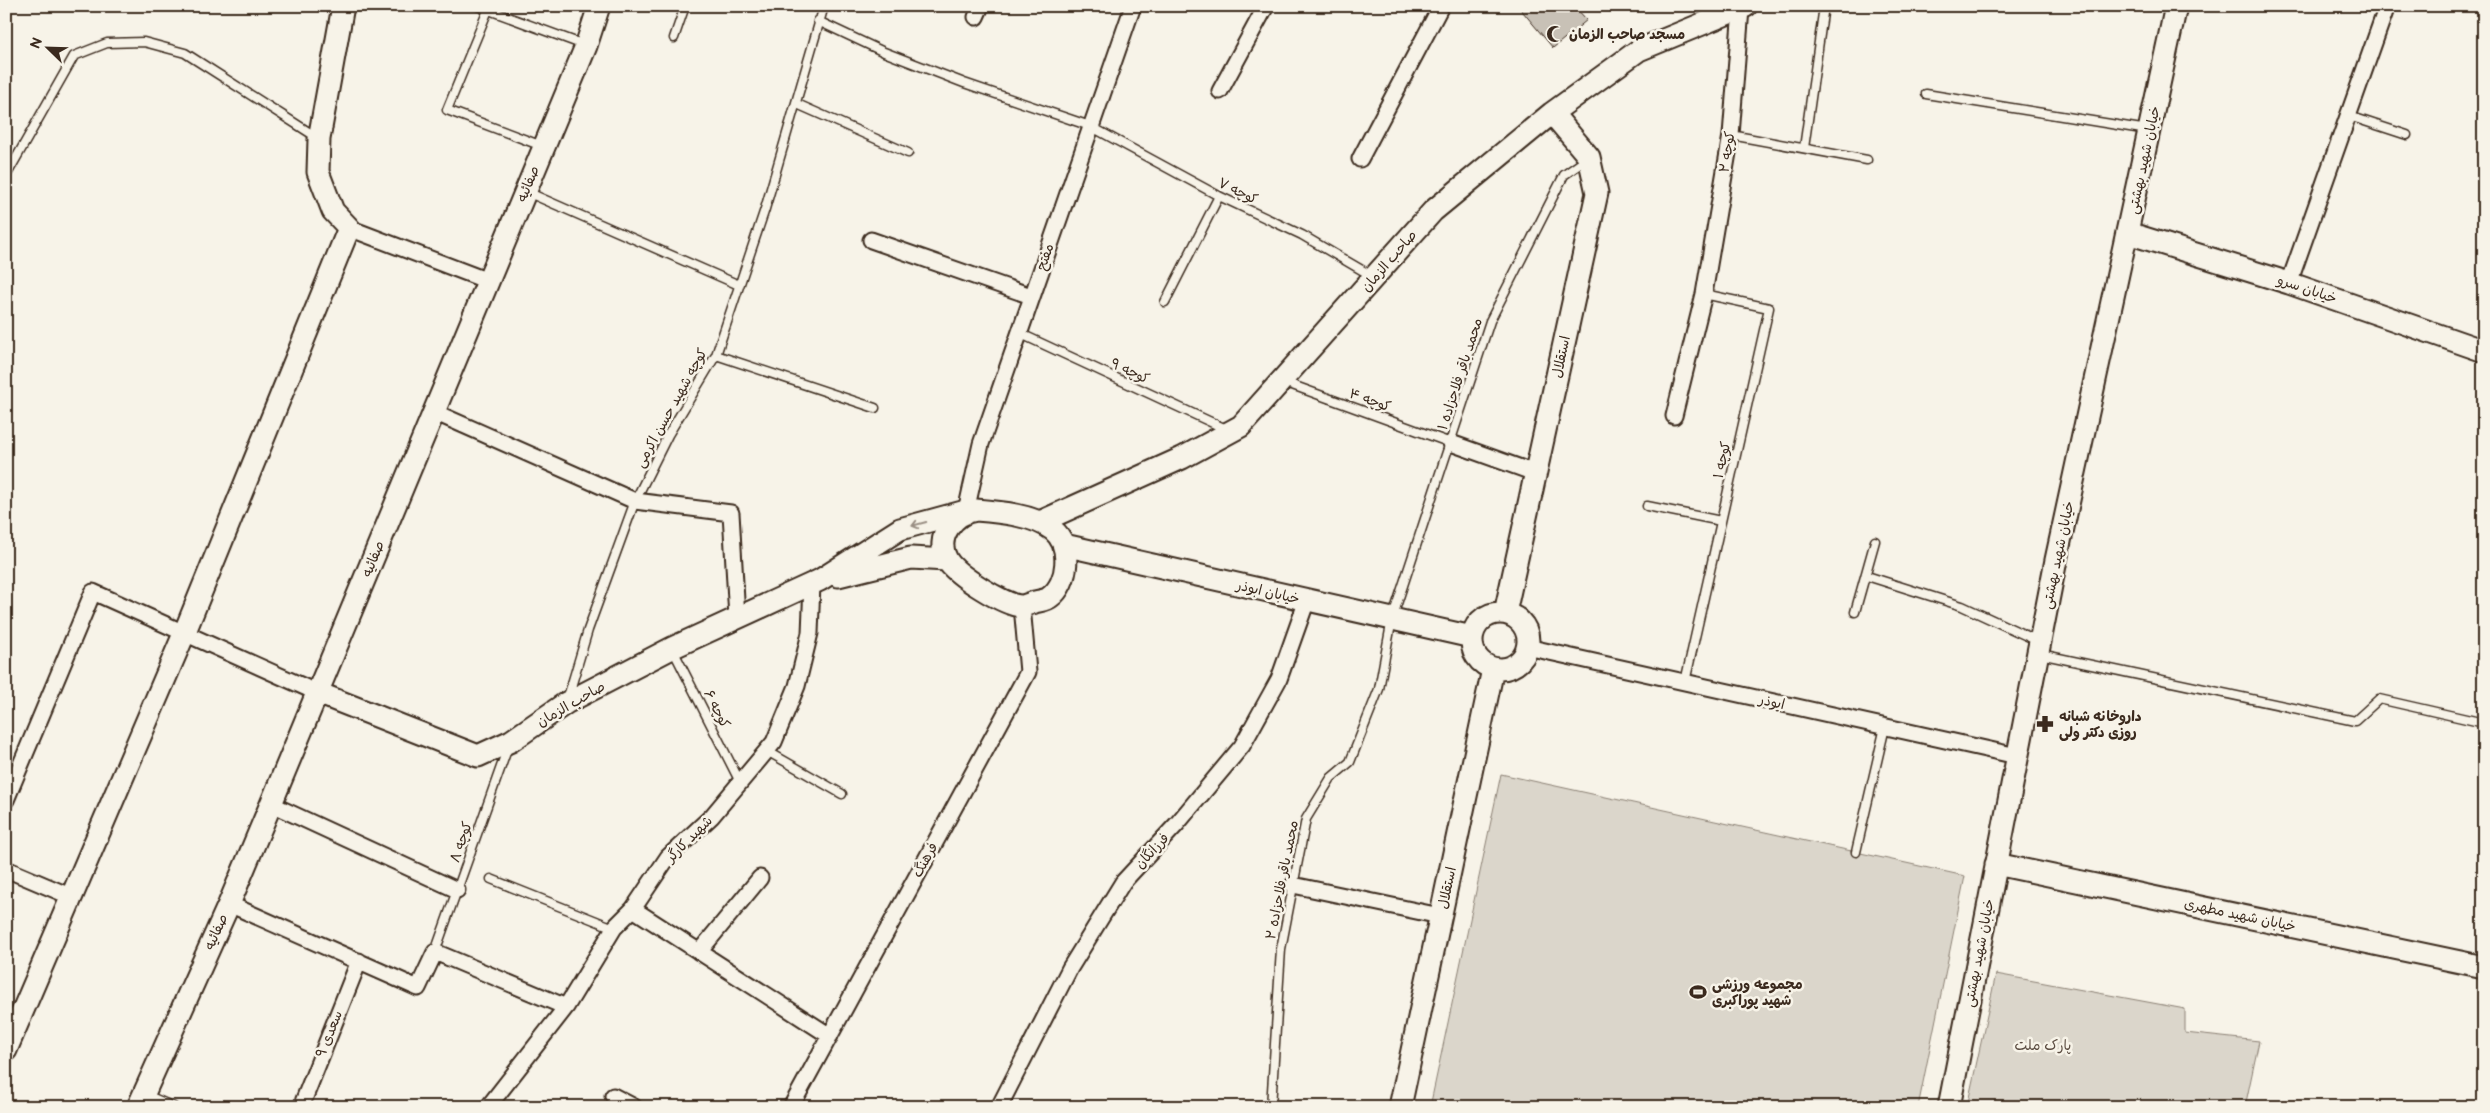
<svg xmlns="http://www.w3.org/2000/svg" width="2490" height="1113" font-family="'Balsamiq Sans','Playpen Sans Arabic',sans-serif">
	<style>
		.green { fill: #dbd6cb; stroke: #8b8074 }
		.building { fill: #c8c1b6; stroke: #3b2a1e }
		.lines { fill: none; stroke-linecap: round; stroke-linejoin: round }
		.lane-casing { stroke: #3b2a1e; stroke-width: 11 }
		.street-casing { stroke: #3b2a1e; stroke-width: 19 }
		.secondary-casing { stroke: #3b2a1e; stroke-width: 25 }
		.lane { stroke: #f7f3e8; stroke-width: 8 }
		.street { stroke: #f7f3e8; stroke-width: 15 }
		.secondary { stroke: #f7f3e8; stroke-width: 21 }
		.oneway { stroke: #998e83 }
		.labels { text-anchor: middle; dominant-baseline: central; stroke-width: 5; stroke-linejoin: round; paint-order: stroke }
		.poi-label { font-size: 14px; font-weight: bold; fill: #3b2a1e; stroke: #f7f3e8; text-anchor: start }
		.street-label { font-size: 14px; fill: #3b2a1e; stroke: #f7f3e8 }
		.park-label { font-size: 14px; fill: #5b4c41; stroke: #f7f3e8 }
	</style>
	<rect width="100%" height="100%" fill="#f7f3e8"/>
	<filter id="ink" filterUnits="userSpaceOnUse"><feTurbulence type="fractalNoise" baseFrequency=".02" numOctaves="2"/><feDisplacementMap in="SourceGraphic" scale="10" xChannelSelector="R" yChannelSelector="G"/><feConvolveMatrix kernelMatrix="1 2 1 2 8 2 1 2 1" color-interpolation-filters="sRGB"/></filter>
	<g filter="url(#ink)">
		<path class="green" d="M1501 774 1965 876 1918 1107H1430Z
			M1996 974 2185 1009V1033L2259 1041 2245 1107H1967Z"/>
		<path class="building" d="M1518 6H1574L1587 20 1553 48Z"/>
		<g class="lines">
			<g class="lane-casing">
				<path id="lane" d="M478 6 584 45
					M488 10 447 110 542 146
					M818 21 884 52 964 83 1090 126 1219 196 1302 235 1372 276
					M674 38 685 6
					M1926 94 2148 130
					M797 104 908 153
					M2349 116 2407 135
					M1731 135 1867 160
					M1804 148 1824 6
					M6 176 74 56 107 43 144 42 185 53 318 138
					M527 192 739 285
					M1165 302 1219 196
					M1019 333 1228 430
					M716 355 875 408
					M1284 382 1451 443
					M1647 506 1721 521
					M1867 576 1962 606 2038 641
					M1855 612 1875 541
					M673 650 740 782
					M2040 654 2355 721 2379 699 2484 723
					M1685 682 1769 308 1704 294
					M568 697 588 630 635 501 668 435 716 355 765 209 824 6
					M767 751 842 794
					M1856 852 1885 727
					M491 879 614 928
					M435 952 508 747
					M146 1095 174 1107
					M1271 1107 1281 949 1306 819 1331 778 1350 762 1379 689 1392 619 1490 321 1564 175 1587 159"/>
			</g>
			<g class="street-casing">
				<path id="street" d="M976 17 981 6
					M1220 91 1266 6
					M1360 159 1441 6
					M349 228 488 281
					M871 240 1031 296
					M2289 283 2387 6
					M434 412 635 501 731 513 737 618
					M1674 416 1704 294 1731 135 1741 9
					M1451 443 1535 473
					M966 511 981 444 1133 6
					M812 584 810 633 797 686 774 742 712 816 668 857 633 909 830 1036
					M1527 647 2017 756
					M6 800 93 592 318 693
					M271 804 457 890
					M6 869 72 897
					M1293 885 1440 916
					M229 904 418 988 435 952 566 1007 614 928 633 909
					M699 952 760 878
					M613 1096 634 1107
					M301 1107 359 961
					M488 1107 566 1007
					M791 1107 1028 672 1022 606
					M999 1107 1070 968 1123 882 1176 825 1242 746 1279 679 1307 600"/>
			</g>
			<g class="secondary-casing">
				<path id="secondary" d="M2128 233 2289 283 2484 351
					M976 510C1000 512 1034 515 1053 530 1072 545 1069 583 1050 597 1047 600 1039 601 1035 602 1031 603 1025 606 1021 606 1004 605 956 575 947 560 934 537 954 513 976 510Z
					M1040 522 1182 458 1241 426 1433 211 1552 113 1639 50 1746 6
					M1064 545 1472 637
					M838 576 911 558 947 560
					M1472 641a28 28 0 1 1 56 0a28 28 0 1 1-56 0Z
					M1505 613 1597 193 1589 157 1552 113
					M318 693 478 756 511 741 566 703 672 648 820 580 900 529 966 511
					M1996 864 2484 967
					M6 1050 184 634 349 228 333 211 318 172 319 139 343 6
					M138 1107 229 904 271 804 586 46 599 6
					M1400 1107 1493 669
					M1949 1107 2056 560 2176 6"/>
			</g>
			<use href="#lane" class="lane"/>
			<use href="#street" class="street"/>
			<use href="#secondary" class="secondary"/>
		</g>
		<defs><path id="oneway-shaft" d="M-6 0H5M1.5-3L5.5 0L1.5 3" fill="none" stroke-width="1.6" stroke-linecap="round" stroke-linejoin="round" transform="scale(1.25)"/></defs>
		<use class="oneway" href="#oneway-shaft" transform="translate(919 524) rotate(165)"/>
	</g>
	<defs>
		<g id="mosque-bare" transform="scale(1.35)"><path d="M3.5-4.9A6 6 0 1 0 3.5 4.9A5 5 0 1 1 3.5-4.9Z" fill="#3b2a1e" stroke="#f7f3e8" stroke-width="2.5" paint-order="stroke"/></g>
		<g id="pharmacy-bare" transform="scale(1.35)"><path d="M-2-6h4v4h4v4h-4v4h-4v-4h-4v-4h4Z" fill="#3b2a1e" stroke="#f7f3e8" stroke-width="2.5" paint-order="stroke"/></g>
		<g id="stadium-bare" transform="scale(1.35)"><path d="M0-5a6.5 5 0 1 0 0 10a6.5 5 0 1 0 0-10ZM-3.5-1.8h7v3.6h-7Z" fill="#3b2a1e" stroke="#f7f3e8" stroke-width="2.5" paint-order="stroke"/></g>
	</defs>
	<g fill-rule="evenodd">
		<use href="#mosque-bare" x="1555" y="34"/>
		<use href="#pharmacy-bare" x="2045" y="724"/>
		<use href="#stadium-bare" x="1698" y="992"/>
	</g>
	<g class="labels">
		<g class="poi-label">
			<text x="1569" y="34">مسجد صاحب الزمان</text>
			<text x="2059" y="716">داروخانه شبانه<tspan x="2059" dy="16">روزی دکتر ولی</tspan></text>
			<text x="1712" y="984">مجموعه ورزشی<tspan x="1712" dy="16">شهید پوراکبری</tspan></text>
		</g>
		<g class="street-label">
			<text transform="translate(1727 152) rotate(-81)">کوچه ۲</text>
			<text transform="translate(2144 160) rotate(-78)">خیابان شهید بهشتی</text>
			<text transform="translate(528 184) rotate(-68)">صفائیه</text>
			<text transform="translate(1238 191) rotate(26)">کوچه ۷</text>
			<text transform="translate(1045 257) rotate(-71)">مفتح</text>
			<text transform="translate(1389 261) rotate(-49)">صاحب الزمان</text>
			<text transform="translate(2307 289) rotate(19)">خیابان سرو</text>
			<text transform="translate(1561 357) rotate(-78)">استقلال</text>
			<text transform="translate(1130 371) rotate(25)">کوچه ۹</text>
			<text transform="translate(1460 374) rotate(-72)">محمد باقر فلاحزاده ۱</text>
			<text transform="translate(1370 400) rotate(20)">کوچه ۴</text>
			<text transform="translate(671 408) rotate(-61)">کوچه شهید حسن اکرمی</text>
			<text transform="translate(1722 460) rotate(-77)">کوچه ۱</text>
			<text transform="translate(2058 555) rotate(-78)">خیابان شهید بهشتی</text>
			<text transform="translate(373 559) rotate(-68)">صفائیه</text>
			<text transform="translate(1268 592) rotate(13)">خیابان ابوذر</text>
			<text transform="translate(1772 702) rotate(13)">ابوذر</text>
			<text transform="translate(571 704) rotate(-30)">صاحب الزمان</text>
			<text transform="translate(717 709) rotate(63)">کوچه ۶</text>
			<text transform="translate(689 839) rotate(-45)">شهید کارگر</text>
			<text transform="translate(461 842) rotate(-71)">کوچه ۸</text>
			<text transform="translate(1152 851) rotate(-47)">فرزانگان</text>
			<text transform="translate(925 860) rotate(-61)">فرهنگ</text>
			<text transform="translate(1282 880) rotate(-79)">محمد باقر فلاحزاده ۲</text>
			<text transform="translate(1447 888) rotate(-78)">استقلال</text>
			<text transform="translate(2240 915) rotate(12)">خیابان شهید مطهری</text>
			<text transform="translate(216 932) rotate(-66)">صفائیه</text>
			<text transform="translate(1979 953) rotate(-79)">خیابان شهید بهشتی</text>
			<text transform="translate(329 1034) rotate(-68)">سعدی ۹</text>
		</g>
		<g class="park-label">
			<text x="2043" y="1045">پارک ملت</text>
		</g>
	</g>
	<rect width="2490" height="1113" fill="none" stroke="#f7f3e8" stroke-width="25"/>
	<rect x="12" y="12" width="2465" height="1088" fill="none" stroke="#3b2a1e" stroke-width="2" filter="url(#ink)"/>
	<g transform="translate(48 48) rotate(293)" stroke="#f7f3e8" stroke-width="4" paint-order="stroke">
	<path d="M0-4L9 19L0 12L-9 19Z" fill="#3b2a1e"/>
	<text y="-8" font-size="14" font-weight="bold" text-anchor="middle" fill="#3b2a1e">N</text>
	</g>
</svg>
